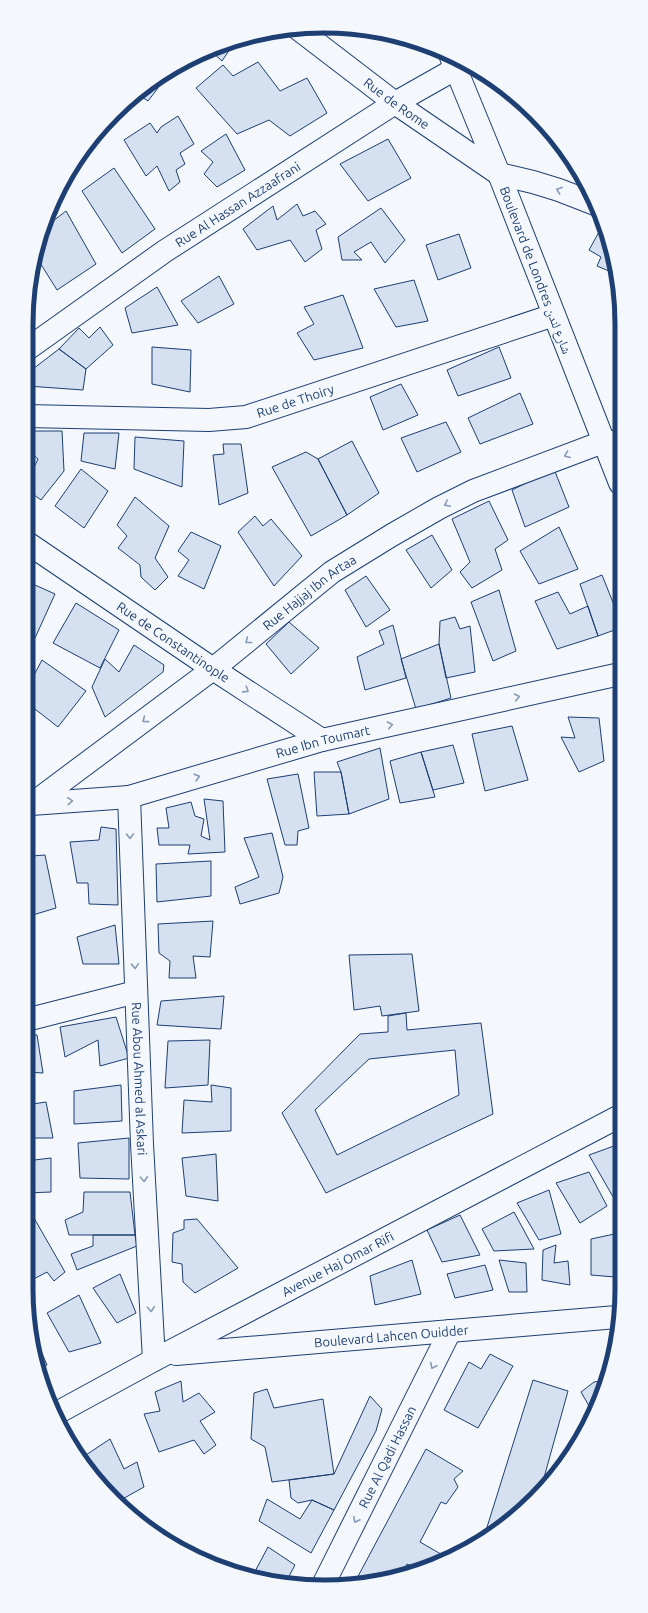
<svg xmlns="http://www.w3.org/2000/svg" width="648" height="1613" font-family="Ubuntu,'Noto Naskh Arabic',sans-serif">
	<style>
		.building { fill: #d5e0f0; stroke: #1d3f73; fill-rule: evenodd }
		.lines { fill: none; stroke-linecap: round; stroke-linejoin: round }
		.minor-casing { stroke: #1d3f73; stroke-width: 24 }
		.minor { stroke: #f4f7fb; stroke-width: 22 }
		.oneway { stroke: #889bb7 }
		.labels { text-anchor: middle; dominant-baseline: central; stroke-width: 3; stroke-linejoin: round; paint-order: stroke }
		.street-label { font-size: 13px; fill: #1d3f73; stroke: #f4f7fb }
		.rim { fill: none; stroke: #1d3f73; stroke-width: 5 }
	</style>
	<rect width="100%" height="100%" fill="#f4f7fb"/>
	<path class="building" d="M236 40 222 61 210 50Z
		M258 62 280 91 307 78 327 113 290 136 269 120 237 134 196 88 223 65 233 76Z
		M156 80 158 88 148 101 136 93Z
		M178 116 194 144 180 153 185 164 176 170 180 182 169 191 157 166 146 176 124 140 150 123 157 133 161 127Z
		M226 134 245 170 217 187 204 174 213 162 201 151Z
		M388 139 411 178 368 201 340 164Z
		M114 168 155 229 122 253 82 191Z
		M297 204 303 216 315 211 326 224 316 230 322 249 305 262 290 240 257 250 243 229 273 206 277 220Z
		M381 208 405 240 385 263 371 242 354 252 362 260H342L338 237Z
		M66 211 96 264 57 290 37 258 40 238 46 234 44 228Z
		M599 232 604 234 616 274 597 266 601 257 589 250Z
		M459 234 471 268 438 280 426 245Z
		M219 276 234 304 198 323 181 301Z
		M414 280 428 321 396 327 374 289Z
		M618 282 619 285V303L611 295Z
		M157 287 178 325 132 333 125 308Z
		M343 295 363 348 314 360 297 333 314 324 304 307Z
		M100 327 113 345 86 369 59 349 79 328 89 338Z
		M152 347 191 350 190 392 152 384Z
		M499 347 511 378 458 396 447 370Z
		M59 349 86 369 83 390 27 386 29 372Z
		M401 384 418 415 383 430 370 397Z
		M520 393 533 424 480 444 468 418Z
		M446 422 461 452 417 472 401 438Z
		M30 431H62L64 471 41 500 26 489V484L38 459 30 452Z
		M84 433H119L115 469 81 461Z
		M135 437 184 441 182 487 134 469Z
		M352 441 379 493 347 515 318 459Z
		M223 444H241L248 493 219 505 213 455 224 454Z
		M306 452 318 459 347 515 311 536 272 467Z
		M81 469 108 491 84 528 55 506Z
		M554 469 569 507 525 527 512 490Z
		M135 497 169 526 155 558 168 577 155 590 141 577 140 565 118 548 127 536 117 525Z
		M489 501 508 540 495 549 502 570 472 588 460 572 470 562 452 519Z
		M255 516 263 526 271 519 302 556 274 586 238 532Z
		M559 527 578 569 539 584 520 551Z
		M191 532 221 546 204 589 178 576 189 560 178 551Z
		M432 535 452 570 431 588 406 550Z
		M602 575 620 620V628L598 636 580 584Z
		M366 576 390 610 366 627 345 590Z
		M26 581 55 594 35 638 26 632Z
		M499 590 516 651 493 661 471 602Z
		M558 592 570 614 588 606 598 636 557 649 535 601Z
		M76 603 119 630 100 668 53 643Z
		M455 617 460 629 470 626 475 672 446 678 439 644 440 621Z
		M289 622 319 648 291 674 266 644Z
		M393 625 406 678 365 690 357 657 384 644 379 631Z
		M439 644 451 698 416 709 401 659Z
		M134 645 164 665 163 672 105 717 92 687 105 659 119 672Z
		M42 660 86 691 58 727 26 702V690Z
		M568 717 599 718 604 761 579 772 561 737 575 738Z
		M512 726 528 780 485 791 472 734Z
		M453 745 464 783 433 790 421 752Z
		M380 748 389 799 349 814 341 772 337 762Z
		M421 752 435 797 400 803 390 761Z
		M314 772H341L349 814 317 816Z
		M298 774 309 828 298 831 297 845H285L267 779Z
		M204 799 223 801 225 852 188 854 190 845H159L157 828H169L166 808 191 802 195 816 204 819 201 836 210 840Z
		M101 827 116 829 118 905 89 904 88 883H77L70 842 99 840Z
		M272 833 283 877 279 893 240 904 235 887 259 877 244 838Z
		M34 838 32 856 45 855 56 908 26 917V839Z
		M211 861V896L157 902 156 864Z
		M213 921 210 957 193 956 196 978H169L170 961 159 953 158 924Z
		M115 925 119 964H83L77 937Z
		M412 954 419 1011 382 1016 380 1006 354 1010 349 955Z
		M224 996 221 1029 157 1025 161 1001Z
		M406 1013 407 1030 481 1023 493 1114 326 1193 282 1113 360 1034 388 1032V1016ZM455 1050 459 1095 337 1155 315 1110 369 1059Z
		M116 1017 129 1058 100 1066 98 1040 65 1057 60 1027Z
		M26 1035H37L43 1073 27 1072 26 1077Z
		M210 1040 208 1085 165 1088 168 1041Z
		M121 1085 122 1121 74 1124V1091Z
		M211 1085 231 1088V1131L182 1133 184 1100 212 1102Z
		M46 1102 53 1138H26V1105Z
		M129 1138V1179L80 1178 78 1143Z
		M622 1142V1161L614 1146Z
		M614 1146 622 1161V1208L620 1209 589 1155Z
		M216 1154 218 1201 186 1196 182 1158Z
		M51 1158V1192L26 1193V1161Z
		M589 1172 607 1206 580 1223 556 1183Z
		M549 1190 561 1234 539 1240 517 1203Z
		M84 1192H130L135 1235H69L65 1220 83 1212Z
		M30 1211 65 1272 54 1281 47 1272 26 1283V1214Z
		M514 1212 534 1249 494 1251 482 1229Z
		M460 1215 480 1255 442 1262 427 1230Z
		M197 1219 238 1268 195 1293 183 1282 182 1264 172 1262 173 1233 184 1229V1220Z
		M619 1233 615 1277 591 1275V1239Z
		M93 1235H135L137 1246 77 1270 71 1254 93 1246Z
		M556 1245 554 1263 568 1261 570 1285 542 1280 543 1250Z
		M412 1260 421 1294 375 1305 370 1276Z
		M499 1260 526 1263 527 1292H509Z
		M485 1265 493 1290 455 1298 447 1274Z
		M120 1274 136 1313 117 1323 93 1288Z
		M79 1295 101 1343 69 1352 47 1313Z
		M33 1332 47 1365 39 1367Z
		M490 1354 513 1366 478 1428 444 1410 469 1362 481 1369Z
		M533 1380 568 1391 540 1492 521 1513 483 1540Z
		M607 1380 606 1385 592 1411 581 1392 594 1382Z
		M181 1381 183 1402 199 1393 215 1412 200 1421 216 1445 204 1454 194 1440 159 1452 144 1414 160 1411 155 1392Z
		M267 1389 274 1408 323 1399 334 1474 272 1482 265 1447 251 1439 254 1393Z
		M370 1396 382 1409 376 1431 334 1510 312 1500 298 1503 291 1498 289 1480 334 1474Z
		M110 1439 124 1469 137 1462 144 1487 119 1501 100 1485 91 1474 97 1471 86 1455Z
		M426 1449 463 1471 454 1479 458 1487 446 1504 441 1502 420 1542 446 1557 416 1568 407 1564 401 1574 382 1581 355 1582Z
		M267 1499 300 1519 312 1500 334 1510 311 1553 259 1521Z
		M194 1547 197 1557 179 1549Z
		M268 1547 295 1565 285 1584 252 1577Z"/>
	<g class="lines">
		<g class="minor-casing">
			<g id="minor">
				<path id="s1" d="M297 28 395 103 499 174 533 182 559 190 595 204"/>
				<path d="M451 57 499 174 620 483"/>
				<path id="s2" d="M26 350 165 251 395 103 464 64"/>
				<path id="s3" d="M26 416 209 420 246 417 554 315"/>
				<path id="s4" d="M26 542 213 669 322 740"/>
				<path id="s5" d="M129 797 142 1144 154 1360"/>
				<path id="s6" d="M31 804 129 797 322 740 620 674"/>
				<path id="s7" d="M32 804 213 669 332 572 392 535 439 508 473 491 603 442H620"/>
				<path d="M26 1020 136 992"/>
				<path id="s8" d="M176 1354 617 1317"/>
				<path id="s9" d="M55 1414 154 1360 622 1115"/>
				<path id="s10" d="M324 1583 450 1331"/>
			</g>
		</g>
		<use href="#minor" class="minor"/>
	</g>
	<defs><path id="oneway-chevron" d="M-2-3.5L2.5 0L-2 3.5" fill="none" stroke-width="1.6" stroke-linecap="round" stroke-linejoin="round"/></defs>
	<g class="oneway">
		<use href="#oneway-chevron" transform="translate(559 190) rotate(-160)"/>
		<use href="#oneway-chevron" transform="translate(567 455) rotate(159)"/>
		<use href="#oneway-chevron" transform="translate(447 504) rotate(153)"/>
		<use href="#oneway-chevron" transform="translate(248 641) rotate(141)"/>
		<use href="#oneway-chevron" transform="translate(246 690) rotate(33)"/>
		<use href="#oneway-chevron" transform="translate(517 697) rotate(-12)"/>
		<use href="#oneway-chevron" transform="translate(145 720) rotate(143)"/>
		<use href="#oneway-chevron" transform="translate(390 725) rotate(-12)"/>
		<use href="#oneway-chevron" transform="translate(197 777) rotate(-16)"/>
		<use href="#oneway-chevron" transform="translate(70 801) rotate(-4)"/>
		<use href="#oneway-chevron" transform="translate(130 836) rotate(88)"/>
		<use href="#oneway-chevron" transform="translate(135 966) rotate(88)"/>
		<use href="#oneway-chevron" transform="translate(144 1179) rotate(87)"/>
		<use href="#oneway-chevron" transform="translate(151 1309) rotate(87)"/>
		<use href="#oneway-chevron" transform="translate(433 1366) rotate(117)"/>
		<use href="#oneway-chevron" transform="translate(356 1520) rotate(117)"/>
	</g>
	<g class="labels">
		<g class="street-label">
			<text stroke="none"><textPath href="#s1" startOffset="125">Rue de Rome</textPath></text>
			<text stroke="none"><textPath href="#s2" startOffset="257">Rue Al Hassan Azzaafrani</textPath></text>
			<text transform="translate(536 270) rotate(69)">Boulevard de Londres شارع لندن</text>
			<text stroke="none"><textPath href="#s3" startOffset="272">Rue de Thoiry</textPath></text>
			<text stroke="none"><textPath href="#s7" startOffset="349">Rue Hajjaj Ibn Artaa</textPath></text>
			<text stroke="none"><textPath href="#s4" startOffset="178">Rue de Constantinople</textPath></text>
			<text stroke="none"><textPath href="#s6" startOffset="300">Rue Ibn Toumart</textPath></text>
			<text stroke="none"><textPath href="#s5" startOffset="282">Rue Abou Ahmed al Askari</textPath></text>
			<text stroke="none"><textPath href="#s9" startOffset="320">Avenue Haj Omar Rifi</textPath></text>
			<text stroke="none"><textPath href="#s8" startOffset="216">Boulevard Lahcen Ouidder</textPath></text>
			<text stroke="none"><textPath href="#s10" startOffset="141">Rue Al Qadi Hassan</textPath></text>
		</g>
	</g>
	<path d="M0 0H648V1613H0ZM324 33H324A291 291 0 0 1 615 324V1289A291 291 0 0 1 324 1580H324A291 291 0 0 1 33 1289V324A291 291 0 0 1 324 33Z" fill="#f4f7fb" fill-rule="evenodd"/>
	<path class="rim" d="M324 33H324A291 291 0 0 1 615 324V1289A291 291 0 0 1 324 1580H324A291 291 0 0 1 33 1289V324A291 291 0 0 1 324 33Z"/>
</svg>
